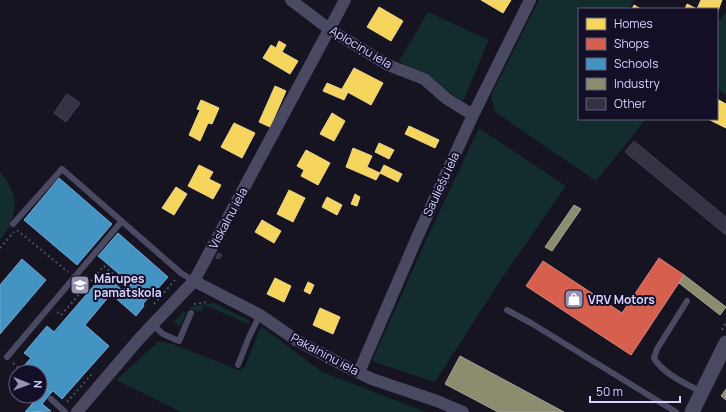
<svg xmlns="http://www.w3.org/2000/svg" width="726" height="412" font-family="Manrope,sans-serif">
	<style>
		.green { fill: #132c2d }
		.homes { fill: #f6d55c; stroke: #edd58d }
		.shops { fill: #d6604d; stroke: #d78382 }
		.schools { fill: #4393c3; stroke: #70a6d5 }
		.industry { fill: #8c8c6e; stroke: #a3a29a }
		.building { fill: #343243; stroke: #433f54 }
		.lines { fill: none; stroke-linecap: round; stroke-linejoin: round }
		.path { stroke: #44505f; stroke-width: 2; stroke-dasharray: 2 3; stroke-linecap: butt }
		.service { stroke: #4a4962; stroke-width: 6 }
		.minor { stroke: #4a4962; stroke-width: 12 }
		.tertiary { stroke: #4a4962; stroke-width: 15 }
		.labels { text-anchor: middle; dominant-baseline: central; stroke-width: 4; stroke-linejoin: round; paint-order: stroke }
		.street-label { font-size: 12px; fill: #d9d4ff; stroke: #130f26 }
		.poi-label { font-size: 12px; font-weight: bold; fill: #d9d4ff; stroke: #130f26; text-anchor: start }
	</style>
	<rect width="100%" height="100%" fill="#161421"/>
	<path class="green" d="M539 0H634L629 9H579V119H646L596 181 495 112 491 96Z
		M428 12 489 40 463 101 399 61Z
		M726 12V95L717 88V24Z
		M479 128 566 186 502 278 435 382 372 361 427 238Z
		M0 172C20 194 19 217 0 240Z
		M214 303 250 321 249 324 204 305 201 312 188 308 189 307Z
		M183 311 186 313 181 325 173 324Z
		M262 327 322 372 426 412H181L116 380 159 341 172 344 239 370 245 367 260 328Z"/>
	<path class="homes" d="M481 0H511L503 13Z
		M701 0H722L717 13V9H685L687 4 697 9Z
		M634 5 641 9H632Z
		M379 7 403 21 391 41 367 27Z
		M279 41 286 45 282 52 298 61 290 74 263 58 271 45 276 48Z
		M354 68 383 83 371 105 342 89Z
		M327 83 348 92 344 100 323 91Z
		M275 86 286 91 270 127 259 122Z
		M717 99 726 104V128L708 119H717Z
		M201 100 219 108 212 124 208 123 200 141 189 135 200 110 197 109Z
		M332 113 345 121 334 141 320 134Z
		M234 123 255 133 242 158 221 147Z
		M409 126 439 140 435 148 405 134Z
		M379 143 394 150 389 159 375 152Z
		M353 148 372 156 367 167 380 173 376 180 346 167Z
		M306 150 330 163 318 185 301 176 304 170 297 166Z
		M199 165 213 172 209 179 221 185 213 199 188 186Z
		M384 165 402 174 398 182 380 173Z
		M176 187 187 194 174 215 162 208Z
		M289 190 305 198 293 222 277 214Z
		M355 194 360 197 357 206 351 204Z
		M327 197 342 205 337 215 322 207Z
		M262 220 281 231 274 243 255 232Z
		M275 278 291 286 284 302 267 294Z
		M308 282 314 285 310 294 304 291Z
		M320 308 340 317 333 334 313 325Z"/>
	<path class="shops" d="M659 258 684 275 631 355 526 286 543 261 622 313Z"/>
	<path class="schools" d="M59 178 112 224 77 265 24 220Z
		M118 233 168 277 149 299 148 298 143 304 144 306 136 316 111 294 85 325 109 346 62 399 53 391 51 393 40 383V372H27L22 368 31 358 24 353 47 326 54 332 104 274 122 290 124 288 126 290 131 284 98 256Z
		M22 259 46 280 0 334V285Z
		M46 388 51 393 42 404 51 411 25 412Z"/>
	<path class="industry" d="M574 205 581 209 552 251 545 247Z
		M684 275 726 307 720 315 679 283Z
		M460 356 564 412H498L445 384Z
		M726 389V400L721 396Z"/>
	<path class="building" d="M67 94 80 103 66 122 54 113Z
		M634 141 726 217V235L625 152Z
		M218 253 222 255 219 259 216 258Z"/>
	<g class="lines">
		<path class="path" d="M17 230 68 272
			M0 248 14 232
			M154 304 175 280
			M194 304 208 302
			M57 312 61 315 104 266 128 287
			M722 330 726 322
			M13 363 23 372
			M40 389H41
			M67 402 92 374"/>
		<path class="service" d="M13 224 62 169 181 273 194 281
			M687 301 657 349 654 358C662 373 687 385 702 392
			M507 310 531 323 676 412
			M153 325 163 334 179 341 191 313
			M7 357 122 221
			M238 365 249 337 260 315
			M51 399 65 412"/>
		<path class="minor" d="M291 0 329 29 388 65 424 79 447 99 473 115
			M194 281 260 315 296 340 343 365 372 379 437 401 463 412
			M359 372 419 233 473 115 530 0
			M77 412 139 339 194 281 345 0"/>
		<path class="tertiary" d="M692 412 726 343"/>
	</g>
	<defs>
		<g id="school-square" transform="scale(1)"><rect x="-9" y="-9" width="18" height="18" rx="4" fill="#9591b1" stroke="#130f26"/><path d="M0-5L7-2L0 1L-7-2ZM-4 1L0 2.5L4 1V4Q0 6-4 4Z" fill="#fff"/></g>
		<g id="shop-square" transform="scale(1)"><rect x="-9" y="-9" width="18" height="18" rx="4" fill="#9591b1" stroke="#130f26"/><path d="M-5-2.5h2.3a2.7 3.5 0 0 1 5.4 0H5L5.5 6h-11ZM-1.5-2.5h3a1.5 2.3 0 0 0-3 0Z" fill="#fff"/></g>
	</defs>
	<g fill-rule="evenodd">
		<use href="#school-square" x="80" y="285"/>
		<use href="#shop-square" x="574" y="299"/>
	</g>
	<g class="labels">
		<g class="street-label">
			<text transform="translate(361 47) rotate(31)">Aplociņu iela</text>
			<text transform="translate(441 184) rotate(-65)">Sauliešu iela</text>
			<text transform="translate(228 218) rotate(-62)">Viskalnu iela</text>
			<text transform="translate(325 354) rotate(28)">Pakalniņu iela</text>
		</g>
		<g class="poi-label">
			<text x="94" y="278">Mārupes<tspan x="94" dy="14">pamatskola</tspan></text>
			<text x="588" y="299">VRV Motors</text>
		</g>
	</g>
	<rect x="578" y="8" width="140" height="112" fill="#130f26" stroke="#625e7d"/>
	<rect x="586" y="18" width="20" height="12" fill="#f6d55c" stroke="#625e7d"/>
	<text x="614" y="28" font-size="12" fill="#d9d4ff">Homes</text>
	<rect x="586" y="38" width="20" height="12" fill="#d6604d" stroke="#625e7d"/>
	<text x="614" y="48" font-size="12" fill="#d9d4ff">Shops</text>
	<rect x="586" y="58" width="20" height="12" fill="#4393c3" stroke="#625e7d"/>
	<text x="614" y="68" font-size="12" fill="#d9d4ff">Schools</text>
	<rect x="586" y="78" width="20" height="12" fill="#8c8c6e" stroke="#625e7d"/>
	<text x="614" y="88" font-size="12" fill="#d9d4ff">Industry</text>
	<rect x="586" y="98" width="20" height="12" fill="#343243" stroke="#625e7d"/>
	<text x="614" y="108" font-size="12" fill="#d9d4ff">Other</text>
	<g transform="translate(28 384) rotate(91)"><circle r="19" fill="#130f26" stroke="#625e7d"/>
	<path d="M0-3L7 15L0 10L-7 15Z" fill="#9591b1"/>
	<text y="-6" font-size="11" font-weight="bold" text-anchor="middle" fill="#d9d4ff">N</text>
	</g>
	<path d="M590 396v6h90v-6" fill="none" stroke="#d9d4ff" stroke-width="2"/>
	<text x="596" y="396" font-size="12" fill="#d9d4ff" stroke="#130f26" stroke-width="3" paint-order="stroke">50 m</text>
</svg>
